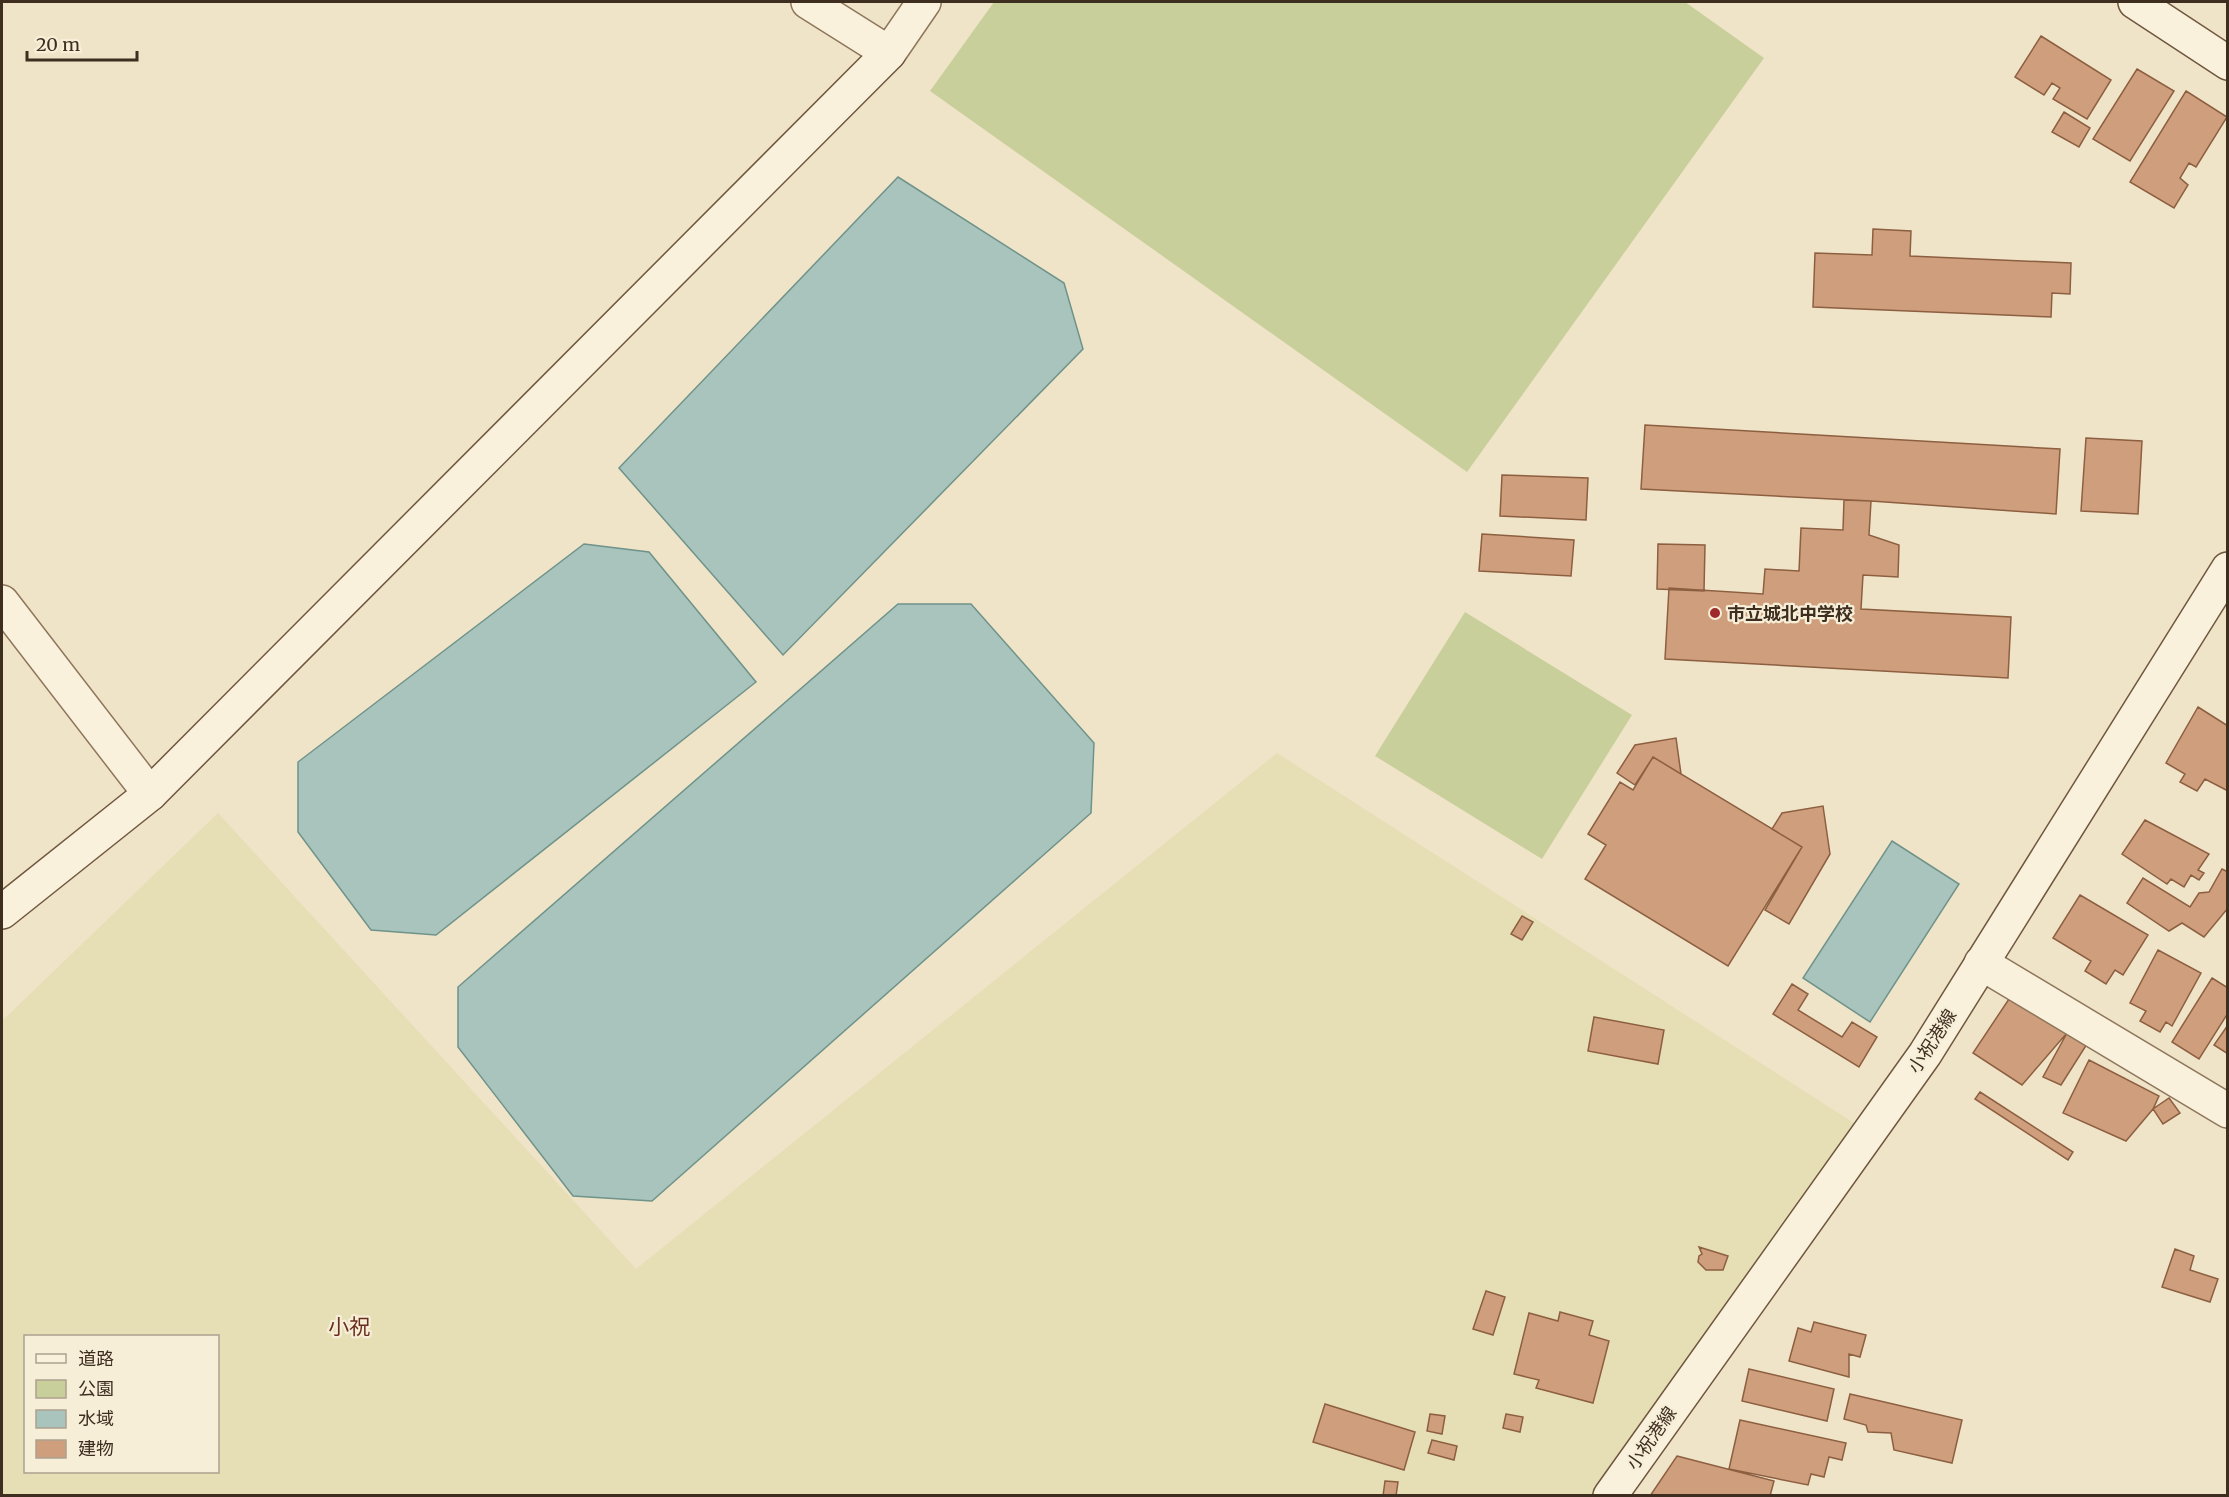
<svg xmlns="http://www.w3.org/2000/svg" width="2229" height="1497" font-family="Merriweather,'Noto Sans JP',serif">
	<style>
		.farmland { fill: #e6deb5; fill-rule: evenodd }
		.green { fill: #c9cf9b }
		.water { fill: #a9c4bc; stroke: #6f938a; stroke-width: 1.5 }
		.building { fill: #cf9f7d; stroke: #8d5f41; stroke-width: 1.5 }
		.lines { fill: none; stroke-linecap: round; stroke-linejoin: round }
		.street-casing { stroke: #8d765c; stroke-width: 36 }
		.secondary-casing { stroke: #6f573f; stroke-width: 36 }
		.street { stroke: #faf1dc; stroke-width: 33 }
		.secondary { stroke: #faf1dc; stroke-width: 33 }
		.poi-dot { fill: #9e2a2b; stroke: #f7eed8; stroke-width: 2 }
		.labels { text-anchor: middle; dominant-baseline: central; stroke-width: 4.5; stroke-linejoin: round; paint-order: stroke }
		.poi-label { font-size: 18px; font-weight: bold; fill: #3d2e20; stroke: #f7eed8; text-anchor: start }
		.street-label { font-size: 18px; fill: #3d2e20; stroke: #f7eed8 }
		.quarter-label { font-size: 21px; fill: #6b2e1e; stroke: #f7eed8 }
	</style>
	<rect width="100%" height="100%" fill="#f0e4c8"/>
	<path class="farmland" d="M1277 753 1862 1128 1599 1495 2 1496V1021L218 813 636 1269ZM26 1336H218V1472H26Z"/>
	<path class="green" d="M994 2H1685L1764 58 1467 472 930 91Z
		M1465 612 1632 715 1542 859 1375 756Z"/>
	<path class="water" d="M898 177 1064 283 1083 349 783 655 619 468Z
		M584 544 649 552 756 682 436 935 371 930 298 832V762Z
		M898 604H971L1094 743 1091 813 652 1201 573 1196 458 1047V987Z
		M1892 841 1959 884 1870 1022 1803 978Z"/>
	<path class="building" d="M2041 36 2111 80 2087 119 2053 99 2060 88 2052 83 2044 95 2015 77Z
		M2137 69 2174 91 2130 161 2093 139Z
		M2186 91 2227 117 2196 167 2189 163 2180 178 2188 185 2174 208 2130 182Z
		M2064 112 2090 128 2079 147 2052 132Z
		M1873 229 1911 231 1910 256 2071 263 2070 294 2052 293 2051 317 1813 307 1815 253 1872 255Z
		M1645 425 2060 449 2056 514 1871 501 1641 489Z
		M2086 438 2142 441 2138 514 2081 511Z
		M1502 475 1588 478 1586 520 1500 516Z
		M1844 500 1871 501 1869 535 1899 545 1898 577 1863 575 1861 609 2011 617 2008 678 1665 659 1669 588 1763 594 1765 569 1799 571 1801 528 1843 530Z
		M1482 534 1574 540 1571 576 1479 571Z
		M1658 544 1705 545 1704 591 1657 589Z
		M2198 707 2228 726V791L2205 779 2197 791 2180 782 2185 774 2166 763Z
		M1676 738 1681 774 1653 757 1635 785 1617 773 1635 745Z
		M1653 757 1802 847 1728 966 1585 879 1606 845 1588 834 1620 782 1633 790Z
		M1823 806 1830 854 1789 924 1765 910 1802 847 1772 829 1782 813Z
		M2145 820 2209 854 2198 870 2204 873 2199 880 2191 875 2184 887 2171 879 2167 884 2122 854Z
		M2222 869 2228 872V908L2204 937 2182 923 2169 931 2127 903 2143 878 2190 907 2199 893 2209 892Z
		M2080 895 2148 935 2123 975 2115 970 2106 984 2085 971 2091 961 2053 938Z
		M1522 916 1533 922 1522 940 1511 934Z
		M2158 950 2201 973 2172 1026 2166 1022 2160 1032 2140 1021 2146 1011 2130 1003Z
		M2212 978 2228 988V1013L2199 1059 2172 1042Z
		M1792 984 1808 994 1798 1010 1842 1037 1852 1022 1877 1037 1859 1067 1773 1014Z
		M2009 999 2067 1033 2022 1085 1973 1053Z
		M1594 1017 1664 1030 1658 1064 1588 1051Z
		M2228 1025V1054L2214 1045Z
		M2067 1033 2087 1044 2061 1085 2043 1077Z
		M2089 1060 2159 1096 2153 1109 2126 1141 2063 1113Z
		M1980 1092 2073 1152 2068 1160 1975 1099Z
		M2169 1098 2180 1113 2163 1124 2153 1109Z
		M1699 1247 1728 1256 1723 1270H1706L1698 1262 1699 1256 1702 1254Z
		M2175 1249 2194 1256 2190 1270 2218 1279 2210 1302 2162 1287Z
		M1486 1291 1505 1297 1493 1335 1473 1329Z
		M1560 1312 1593 1321 1589 1335 1609 1341 1593 1403 1536 1388 1539 1380 1514 1374 1529 1313 1558 1321Z
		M1814 1322 1866 1335 1860 1357 1849 1354V1377L1789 1361 1798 1328 1811 1332Z
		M1749 1369 1834 1389 1827 1421 1742 1401Z
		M1850 1394 1962 1420 1952 1463 1894 1450 1891 1433 1868 1432 1866 1425 1844 1419Z
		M1325 1404 1415 1432 1404 1470 1313 1442Z
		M1430 1414 1445 1416 1442 1434 1427 1431Z
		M1506 1414 1523 1417 1520 1432 1503 1428Z
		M1740 1420 1846 1443 1842 1460 1829 1457 1824 1477 1811 1474 1808 1485 1729 1469Z
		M1432 1440 1457 1446 1454 1460 1428 1453Z
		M1677 1456 1774 1481 1770 1496H1650Z
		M1385 1481 1398 1482 1396 1496H1383Z"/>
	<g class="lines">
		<g class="street-casing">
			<path id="street" d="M808 2 889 53 924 2
				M2 602 150 794
				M1981 963 2228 1111"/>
		</g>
		<g class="secondary-casing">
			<path id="secondary" d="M2135 2 2228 63
				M2 912 150 794 889 53
				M1610 1496 1925 1054 2228 569"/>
		</g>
		<use href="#street" class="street"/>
		<use href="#secondary" class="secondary"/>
	</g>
	<circle class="poi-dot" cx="1715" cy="613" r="6"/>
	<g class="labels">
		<g class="poi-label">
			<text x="1727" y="613">市立城北中学校</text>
		</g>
		<g class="street-label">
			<text transform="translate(1932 1041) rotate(-57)">小祝港線</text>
			<text transform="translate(1651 1438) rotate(-55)">小祝港線</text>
		</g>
		<g class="quarter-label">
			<text x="349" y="1326">小祝</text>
		</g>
	</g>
	<rect width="2229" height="1497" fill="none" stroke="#3d2e20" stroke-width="6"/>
	<rect x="24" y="1335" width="195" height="138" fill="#f7eed8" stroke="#ada18e" stroke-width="1.5"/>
	<rect x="36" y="1354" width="30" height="9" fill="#faf1dc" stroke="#ada18e" stroke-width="1.5"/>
	<text x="78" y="1365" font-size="18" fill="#3d2e20">道路</text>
	<rect x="36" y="1380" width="30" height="18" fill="#c9cf9b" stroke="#ada18e" stroke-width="1.5"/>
	<text x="78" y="1395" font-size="18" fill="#3d2e20">公園</text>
	<rect x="36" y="1410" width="30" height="18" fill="#a9c4bc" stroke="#ada18e" stroke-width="1.5"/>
	<text x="78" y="1425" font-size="18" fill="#3d2e20">水域</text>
	<rect x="36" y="1440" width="30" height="18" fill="#cf9f7d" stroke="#ada18e" stroke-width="1.5"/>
	<text x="78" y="1455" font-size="18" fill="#3d2e20">建物</text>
	<path d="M27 51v9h110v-9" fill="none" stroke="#3d2e20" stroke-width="3"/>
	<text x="36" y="51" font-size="18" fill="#3d2e20" stroke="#f7eed8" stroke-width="4.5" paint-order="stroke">20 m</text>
</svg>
